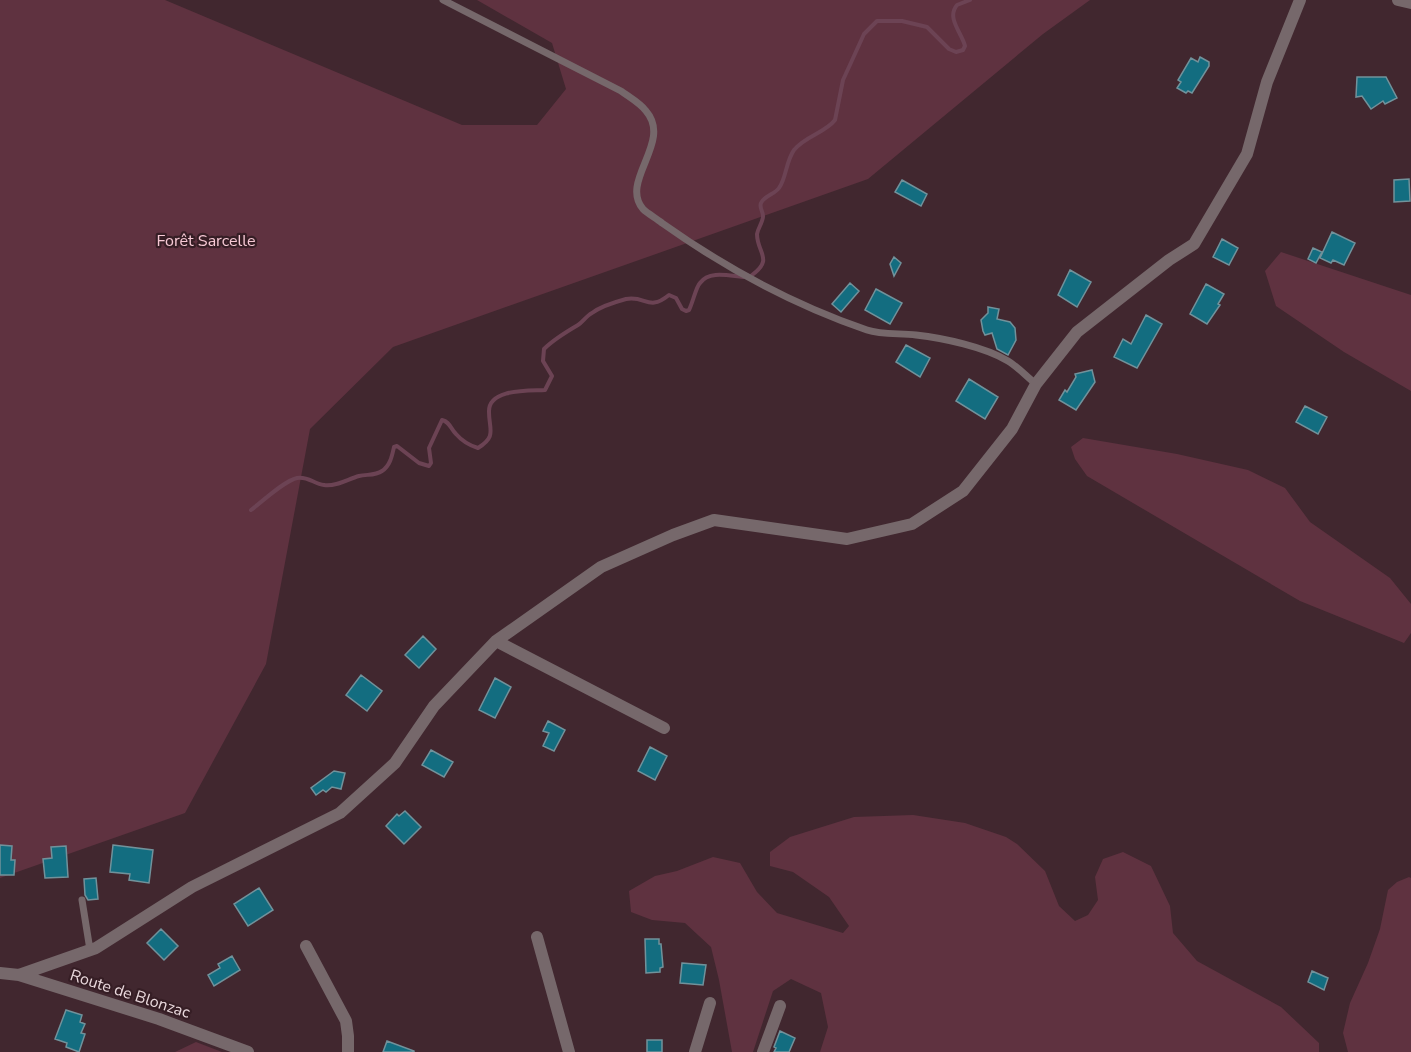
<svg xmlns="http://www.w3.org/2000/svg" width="1411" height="1052" font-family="'Nunito Sans',sans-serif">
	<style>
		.green { fill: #5f3240 }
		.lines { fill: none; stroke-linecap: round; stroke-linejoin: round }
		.stream { stroke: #6c4354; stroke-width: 4 }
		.building { fill: #136d80; stroke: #71929b; stroke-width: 1.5 }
		.service { stroke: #76686b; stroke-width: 7 }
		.minor { stroke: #76686b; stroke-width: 12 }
		.labels { text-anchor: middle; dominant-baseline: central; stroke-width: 4.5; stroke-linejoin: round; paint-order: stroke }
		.park-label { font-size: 16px; fill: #f7c9d5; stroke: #361e25 }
		.street-label { font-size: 16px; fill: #e9d8dc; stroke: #361e25 }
	</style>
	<rect width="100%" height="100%" fill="#41272f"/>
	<path class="green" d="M0 0H165L462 125H537L566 89 552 43 477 0H1090L1043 34 868 179 393 347 310 429 266 664 185 813 0 878Z
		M1281 252 1411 295V391L1344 352 1276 306 1265 271Z
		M1083 438 1177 454 1248 470 1285 488 1310 522 1390 578 1411 604V633L1404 643 1300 601 1087 476 1075 459 1071 447Z
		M913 815 965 823 1006 837 1017 844 1045 871 1059 906 1075 921 1088 915 1098 900 1095 877 1103 859 1123 852 1151 866 1170 906 1173 933 1197 961 1281 1007 1319 1043V1052H820L828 1027 821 993 791 979 773 991 753 1052H732L719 980 711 947 685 923 652 920 631 912 629 891 655 876 677 871 713 857 740 863 757 892 777 913 843 933 849 926 829 897 793 872 770 866V852L790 837 854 817Z
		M1409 877 1411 878V1052H1348L1343 1033 1350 1003 1368 963 1380 929 1388 890 1397 882Z
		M196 1042 222 1052H175Z"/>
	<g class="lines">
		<path class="stream" d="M752 275C774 259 757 253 757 234 758 228 763 222 763 216 763 211 759 208 761 203 764 196 775 194 779 188 786 179 786 161 794 150 805 136 825 133 835 120L843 80 849 67 864 34 877 21H902L927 27 949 49 956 52 963 50 965 46C962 33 946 18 957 5L970 0
			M251 510C263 501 284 481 297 478 308 476 314 484 324 485 336 487 348 479 359 476 367 474 375 476 382 471 390 466 392 456 394 447L397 446 419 463 429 466 431 463 429 448 442 420C450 422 450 428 456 434 462 441 468 445 478 448 497 436 489 430 489 412 488 388 530 391 545 390L552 376 543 361 544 349C554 339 566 332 578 325 583 322 586 316 592 313 601 306 615 302 626 299 646 295 648 312 669 295L676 298 682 309 686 311 689 310C693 302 696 287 700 283 709 270 730 276 743 277"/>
	</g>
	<path class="building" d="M1200 57 1209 62V66L1192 93 1188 91 1186 93 1177 88 1181 82 1178 80 1191 58 1198 62Z
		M1357 77H1386L1397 98 1385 104 1383 101 1371 109 1362 96 1356 97Z
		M1409 179 1410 201 1394 202V180Z
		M902 180 927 194 921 206 895 192Z
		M1332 232 1355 243 1344 265 1333 260 1331 263 1320 258Z
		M1222 239 1238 248 1229 265 1213 257Z
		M1313 248 1322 252 1316 263 1308 259Z
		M894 257 901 263 894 276 890 264Z
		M1070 270 1091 282 1077 307 1058 295Z
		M850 283 859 291 841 312 832 304Z
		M1206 284 1224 294 1218 304 1220 305 1207 324 1190 314Z
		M876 289 902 303 890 324 865 310Z
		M988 307 999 309 997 319 1010 322 1015 328 1016 340 1008 355 997 349 992 333 985 335 983 331 981 320 988 313Z
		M1146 315 1162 324 1137 368 1114 357 1123 339 1131 344Z
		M906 345 930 358 920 377 896 362Z
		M1092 370 1095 382 1076 410 1059 400 1065 390 1067 392 1076 377 1075 374Z
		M969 379 998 397 985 419 956 401Z
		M1305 406 1327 417 1318 434 1296 422Z
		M423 636 436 649 419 668 405 655Z
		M361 675 382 691 367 711 346 695Z
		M495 678 511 687 495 718 479 710Z
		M548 721 565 730 554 751 543 746 549 733 543 731Z
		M650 747 667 756 655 780 638 771Z
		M431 750 453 762 444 777 422 765Z
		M334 771 345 773 341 789 332 787 326 792 323 790 316 795 311 788Z
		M405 811 421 827 404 844 386 826 397 814 399 816Z
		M0 845 12 846 11 860H15L14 875H0Z
		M113 845 153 850 149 883 129 880 130 874 110 872Z
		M66 846 68 877 45 878 43 859 52 858 51 847Z
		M96 878 98 899 88 900 85 895 84 879Z
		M259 888 273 910 248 926 234 904Z
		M161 929 178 946 164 960 147 943Z
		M645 939H659V944H661L663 967 660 968V972L646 973Z
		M232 956 240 970 214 986 208 975 220 968 218 964Z
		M682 963 706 965 703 985 680 983Z
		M1312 971 1328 978 1324 990 1308 982Z
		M66 1010 82 1015 80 1022 85 1024 81 1033 85 1034 79 1052 66 1047 67 1043 55 1039Z
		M780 1031 795 1038 789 1052H774L776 1048 774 1047Z
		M647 1040H662V1052H647Z
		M387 1041 414 1051V1052H383Z"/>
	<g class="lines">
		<path class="service" d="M443 0 621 91C629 97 640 103 646 111 673 142 619 181 643 209 648 214 656 218 662 223 724 267 794 305 867 330 882 335 900 333 916 335 943 338 985 347 1008 361 1018 367 1027 377 1036 384
			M82 900 90 950"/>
		<path class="minor" d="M1398 0 1411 3
			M496 641 664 728
			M537 937 569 1052
			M306 946 346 1021 348 1036V1052
			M0 973 19 975 159 1019 248 1052
			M19 975 96 948 192 887 340 813 395 763 434 706 496 641 601 567 673 535 714 520 847 539 912 524 963 491 1012 429 1036 384 1077 332 1169 260 1194 244 1247 154 1267 82 1300 0
			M695 1052 710 1003
			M763 1052 780 1006"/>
	</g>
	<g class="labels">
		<g class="park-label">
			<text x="206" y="241">Forêt Sarcelle</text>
		</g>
		<g class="street-label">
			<text transform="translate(130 994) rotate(18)">Route de Blonzac</text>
		</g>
	</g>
</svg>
